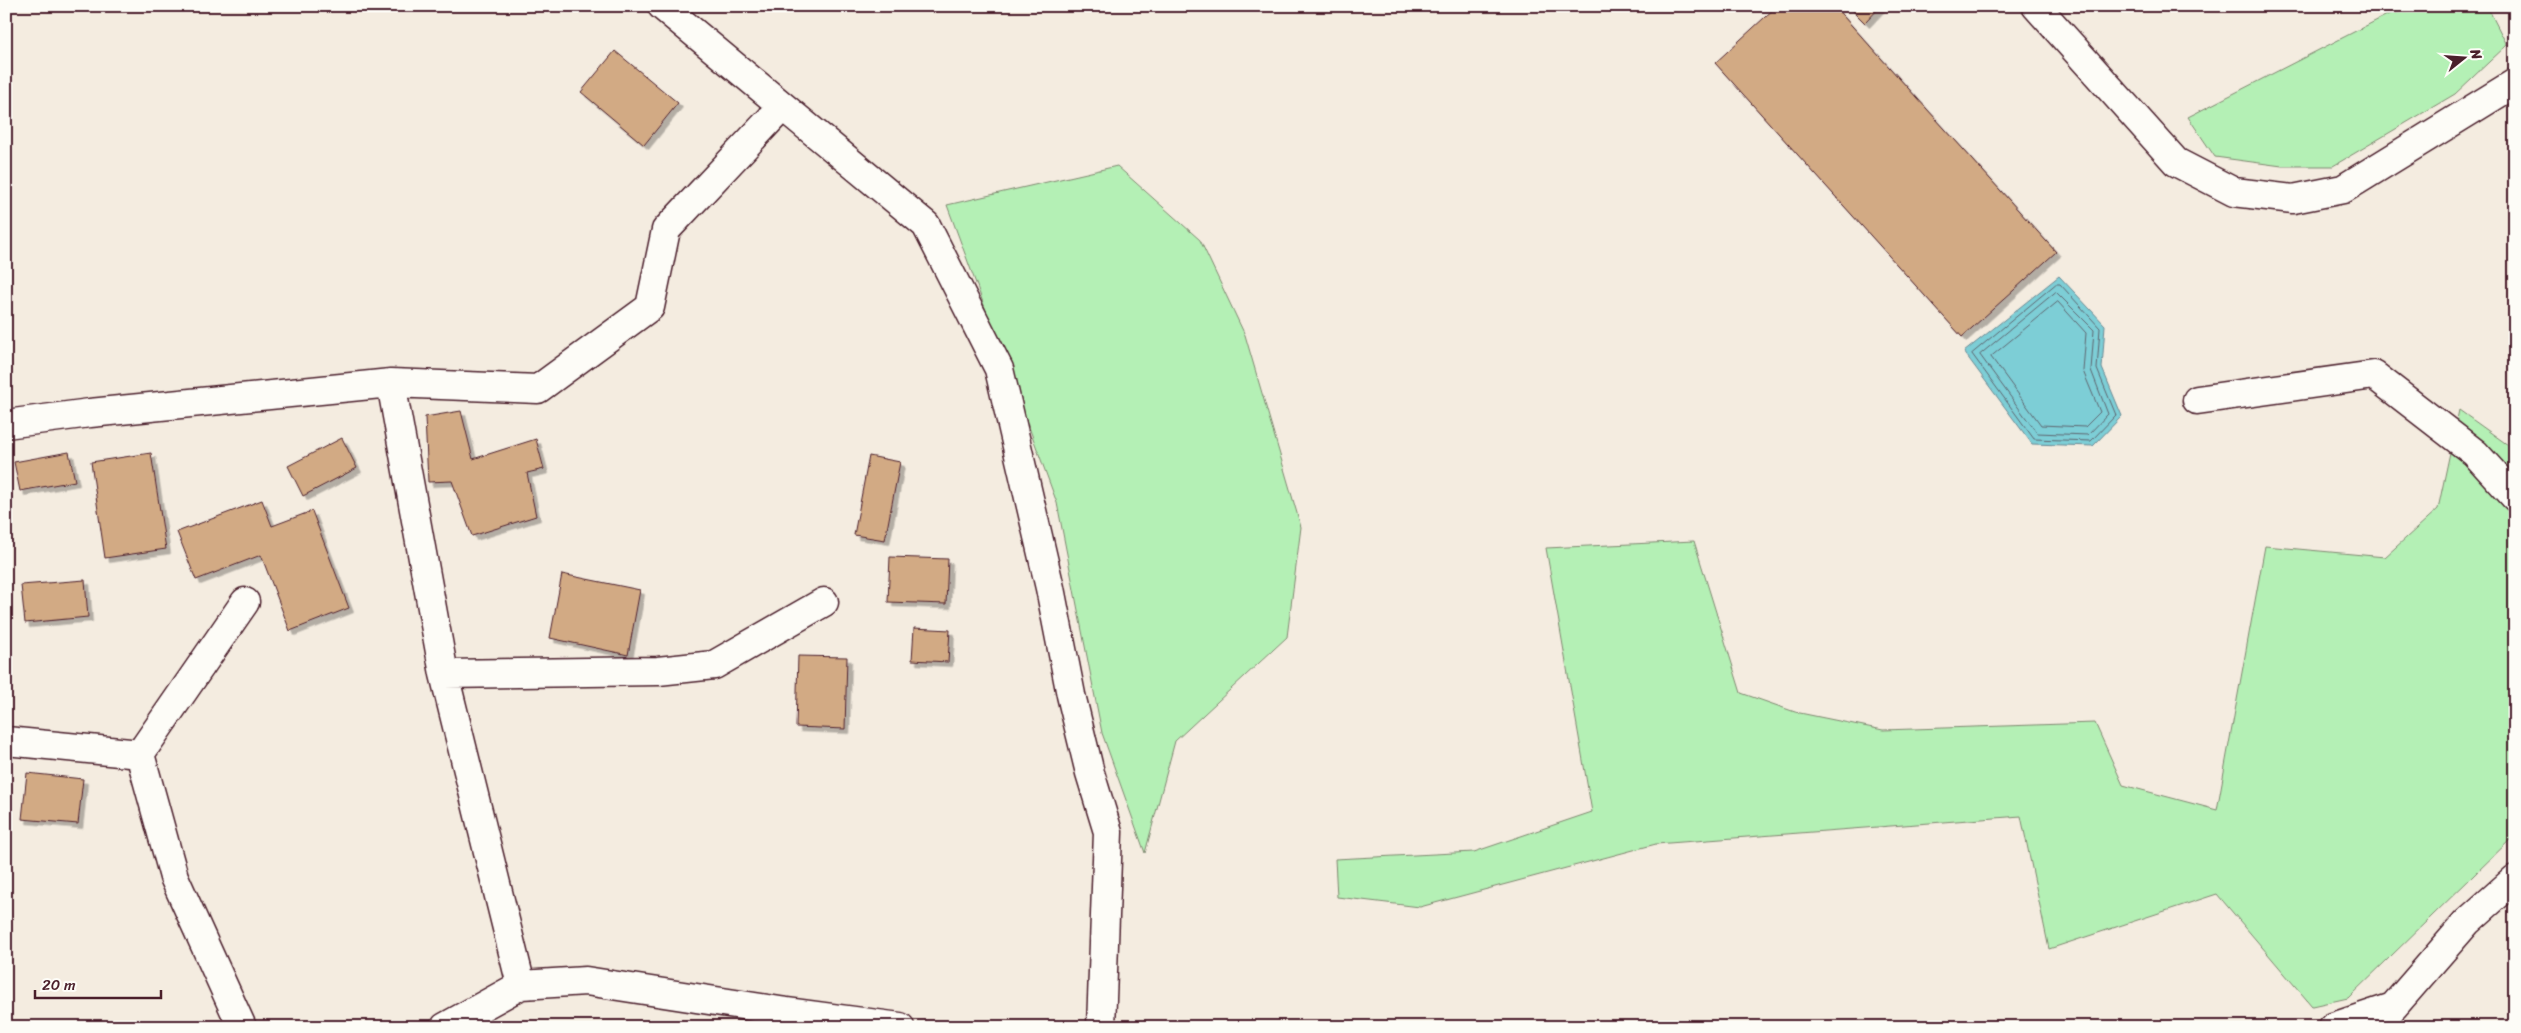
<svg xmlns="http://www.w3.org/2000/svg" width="2521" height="1033" font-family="Sriracha,sans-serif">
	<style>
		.green { fill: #b4f0b5; stroke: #7f8870 }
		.water { fill: #7dced6; stroke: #698892 }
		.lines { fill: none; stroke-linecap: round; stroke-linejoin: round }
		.shore { stroke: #5e656f; stroke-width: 1 }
		.building { fill: #d2aa84; stroke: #4a1f2b; filter: url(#shadow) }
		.minor-casing { stroke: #4a1f2b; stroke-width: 31 }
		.minor { stroke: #fdfcf7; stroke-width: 28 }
	</style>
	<defs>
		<filter id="shadow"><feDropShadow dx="4.5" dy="4.5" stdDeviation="0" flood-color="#0004"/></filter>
	</defs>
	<rect width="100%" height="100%" fill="#f4ece0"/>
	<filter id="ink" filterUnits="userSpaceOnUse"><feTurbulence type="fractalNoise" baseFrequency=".02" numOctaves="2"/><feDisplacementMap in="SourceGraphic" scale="10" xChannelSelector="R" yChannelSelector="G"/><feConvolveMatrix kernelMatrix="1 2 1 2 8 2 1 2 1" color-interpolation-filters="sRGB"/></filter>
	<g filter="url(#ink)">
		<path class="green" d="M2435 6H2487L2507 45 2455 94 2333 166H2282L2215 157 2188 117 2389 14Z
			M1117 166 1200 240 1245 335 1301 527 1287 637 1175 741 1145 853 1102 733 1057 503 947 205Z
			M2459 410 2515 450V835L2348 998 2312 1006 2217 894 2049 949 2021 816 1656 844 1420 907 1337 897 1335 859 1474 852 1592 812 1546 548 1694 541 1741 693 1795 712 1883 730 2095 723 2123 785 2217 810 2265 546 2385 557 2438 509Z"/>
		<path class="water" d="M2059 276 2105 325 2102 368 2122 416 2093 446 2032 444 1964 352Z"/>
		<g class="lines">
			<path class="shore" d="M2056 284H2060L2100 328 2097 369 2116 415 2091 441 2034 439 1972 354Z
				M2056 292 2094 330 2091 370 2108 414 2088 435 2037 433 1980 355Z
				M2058 302 2086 333 2083 371 2100 412 2085 427 2041 425 1991 357Z"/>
		</g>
		<path class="building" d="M1777 6H1834L2056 252 1962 337 1715 63Z
			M1848 6H1881L1865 23Z
			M615 51 678 103 644 145 581 92Z
			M461 411 473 459 536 439 544 469 527 473 536 516 472 536 452 481 428 482 425 417Z
			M342 438 357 468 303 496 288 466Z
			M69 452 75 481 20 491 14 462Z
			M151 453 166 549 105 558 91 462Z
			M869 456 900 462 885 540 854 535Z
			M262 500 272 526 312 511 349 608 290 631 261 555 196 580 177 532Z
			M890 557 948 559 946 604 888 602Z
			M562 574 640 590 628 655 550 638Z
			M85 580 88 617 25 623 21 585Z
			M914 628 950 630 948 662 912 660Z
			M798 656 847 657 845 729 796 727Z
			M27 773 83 779 78 824 22 819Z"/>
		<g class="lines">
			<g class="minor-casing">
				<path id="minor" d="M662 6 926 225 999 369 1050 588 1071 695 1090 773 1108 832 1101 1027
					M2036 6 2176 162 2234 192 2293 199 2343 189 2515 83
					M391 383 538 389 650 307 666 230 782 107
					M2197 400 2374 375 2475 453 2515 497
					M6 424 90 413 391 383 444 674 521 985
					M444 674 658 671 714 665 824 602
					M6 741 140 754 174 877 242 1027
					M140 754 245 602
					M445 1027 521 985 586 981 780 1011 900 1027
					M2333 1027 2390 1008
					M2373 1027 2394 1006 2467 922 2515 879"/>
			</g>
			<use href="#minor" class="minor"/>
		</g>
	</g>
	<rect width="2521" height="1033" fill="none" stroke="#fdfcf7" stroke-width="25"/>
	<rect x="12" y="12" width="2496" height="1008" fill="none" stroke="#4a1f2b" stroke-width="2" filter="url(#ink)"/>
	<g transform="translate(2464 58) rotate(73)" stroke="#fdfcf7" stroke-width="4" paint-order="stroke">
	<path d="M0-4L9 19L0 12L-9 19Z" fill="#4a1f2b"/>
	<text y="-8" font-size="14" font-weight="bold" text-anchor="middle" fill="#4a1f2b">N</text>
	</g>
	<path d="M35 990v8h126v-8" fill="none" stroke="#4a1f2b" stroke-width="2.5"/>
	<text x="42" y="990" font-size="15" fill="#4a1f2b" stroke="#fdfcf7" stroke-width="4" paint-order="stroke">20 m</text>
</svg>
